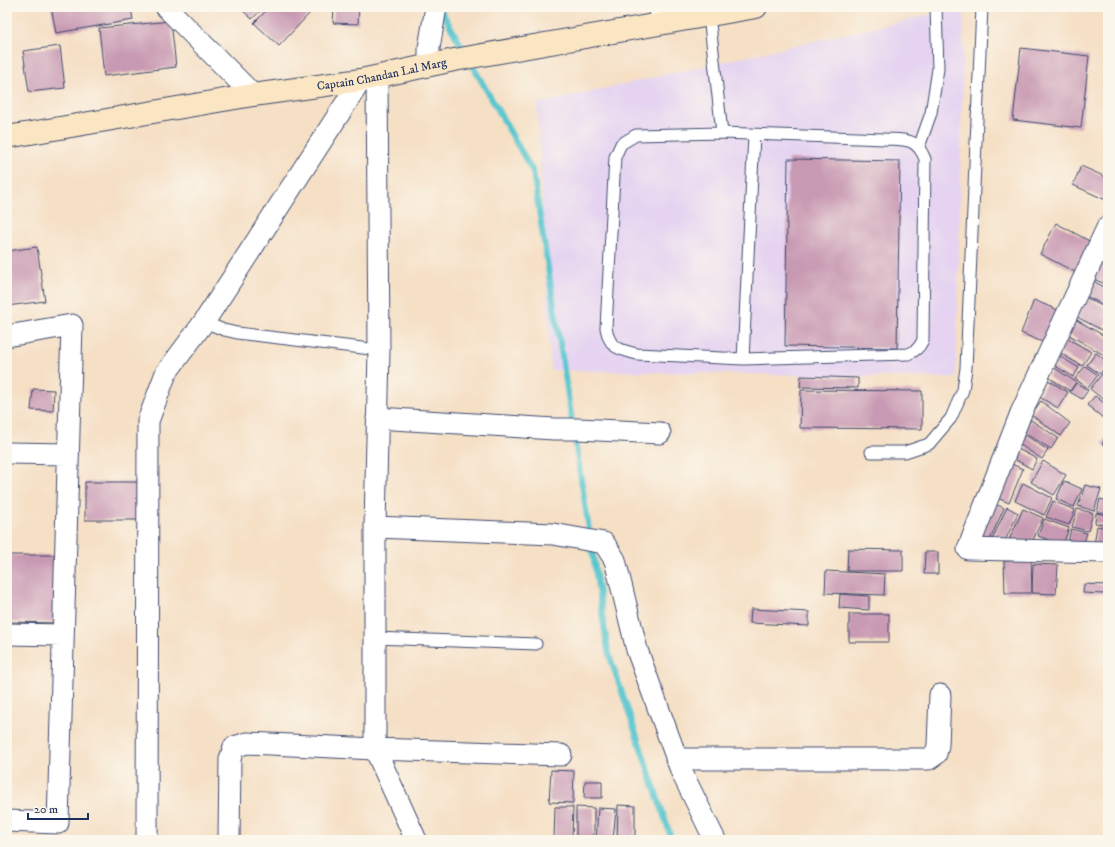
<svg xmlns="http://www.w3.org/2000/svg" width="1115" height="847" font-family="'IM FELL DW Pica',serif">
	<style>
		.built { fill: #e5d3f1 }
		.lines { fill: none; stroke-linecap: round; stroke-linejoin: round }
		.stream { stroke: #59c6cf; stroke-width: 6 }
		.building { fill: #c899b2 }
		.lane-casing { stroke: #3c496d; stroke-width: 13 }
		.street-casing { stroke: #3c496d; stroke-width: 23 }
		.secondary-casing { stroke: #3c496d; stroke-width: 24 }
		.lane { stroke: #fff; stroke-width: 11 }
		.street { stroke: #fff; stroke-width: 21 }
		.secondary { stroke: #fbe6c4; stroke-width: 22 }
		.labels { text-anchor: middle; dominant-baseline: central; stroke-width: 3; stroke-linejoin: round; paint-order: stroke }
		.street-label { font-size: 12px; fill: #1b2f5e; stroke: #fbf7ec }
	</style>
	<rect width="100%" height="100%" fill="#fbf7ec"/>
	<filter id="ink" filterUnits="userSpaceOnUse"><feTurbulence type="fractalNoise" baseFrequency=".025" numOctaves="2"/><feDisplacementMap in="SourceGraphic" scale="8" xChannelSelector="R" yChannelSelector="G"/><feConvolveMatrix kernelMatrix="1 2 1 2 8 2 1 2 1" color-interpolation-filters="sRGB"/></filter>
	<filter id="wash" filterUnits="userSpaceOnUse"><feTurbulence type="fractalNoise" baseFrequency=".012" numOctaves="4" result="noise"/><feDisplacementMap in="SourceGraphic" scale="16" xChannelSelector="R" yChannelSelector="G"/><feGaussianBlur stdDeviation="0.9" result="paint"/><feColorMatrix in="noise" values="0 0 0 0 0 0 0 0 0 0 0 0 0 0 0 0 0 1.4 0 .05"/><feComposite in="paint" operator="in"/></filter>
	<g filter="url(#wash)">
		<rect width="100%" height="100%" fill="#f5dfc5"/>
		<path class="built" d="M964 7 956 378 551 370 537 104Z"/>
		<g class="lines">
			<path class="stream" d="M441 10 533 172 608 651 672 840"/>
		</g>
		<g id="blocks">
			<path class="building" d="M51 7H131L133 20 56 33Z
				M239 7H264L252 19Z
				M270 7H302L309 14 279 46 254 23Z
				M334 7H359L358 24 333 23Z
				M171 21 176 67 104 76 99 28Z
				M60 46 65 88 29 92 23 51Z
				M1021 48 1089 56 1081 128 1013 120Z
				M788 159 900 161 897 348 785 346Z
				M1081 166 1108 178V201L1073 185Z
				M1056 223 1093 243 1077 273 1040 254Z
				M37 247 45 301 7 306V251Z
				M1102 260 1108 262V285L1093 279Z
				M1091 280 1108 289V307L1084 295Z
				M1085 297 1108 309V319L1102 330 1075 316Z
				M1034 300 1060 311 1047 344 1021 333Z
				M1073 318 1108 338V348L1104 355 1064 332Z
				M1067 338 1091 352 1082 366 1058 352Z
				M1096 353 1108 362 1100 374 1087 365Z
				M1058 355 1079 368 1073 377 1052 364Z
				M1085 366 1098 375 1088 388 1075 379Z
				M1053 367 1076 382 1070 391 1048 377Z
				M1102 374 1108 379V392L1103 399 1090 389Z
				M801 376 858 378V388L800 387Z
				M1048 380 1068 392 1058 408 1038 396Z
				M1076 383 1088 390 1082 399 1070 392Z
				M33 389 54 390 53 411 31 410Z
				M801 390 922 391V429L800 428Z
				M1095 396 1108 406V422L1087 405Z
				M1041 401 1070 423 1061 436 1031 415Z
				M1031 420 1058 438 1051 449 1023 432Z
				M1108 433V447L1102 444Z
				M1025 435 1048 450 1042 459 1019 444Z
				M1014 447 1037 459 1032 469 1009 456Z
				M1043 461 1066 475 1054 495 1031 482Z
				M1007 462 1023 469 1009 503 993 496Z
				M1064 481 1082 489 1074 507 1056 499Z
				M85 482H139L138 520H85Z
				M1023 483 1052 498 1044 515 1015 501Z
				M1085 485 1101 489 1094 511 1078 506Z
				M1100 499 1108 501V514L1097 512Z
				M1053 501 1075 510 1069 525 1046 517Z
				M991 502 1004 508 989 542 976 536Z
				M1007 507 1018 513 1003 545 992 540Z
				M1023 509 1043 518 1029 549 1009 540Z
				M1077 509 1093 513 1088 531 1072 527Z
				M1096 513 1108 515V525L1095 523Z
				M1044 519 1069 528 1063 545 1038 536Z
				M1097 526 1108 528V548L1094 545Z
				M1071 529 1087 533 1083 545 1068 542Z
				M848 549 903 550V571H847Z
				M925 552H938V574H924Z
				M7 555H59L58 623 7 622Z
				M1031 560 1032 593H1005L1004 561Z
				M1033 564 1058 565 1056 594 1032 593Z
				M826 571 885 574 884 595 825 593Z
				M1084 584 1106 585 1105 594 1083 593Z
				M840 594 869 596V610L839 608Z
				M751 609 809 612V626L750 623Z
				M849 614H889V642H849Z
				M551 770 574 771 573 803 549 802Z
				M585 781H602V798H584Z
				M618 805 635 806V840H617Z
				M555 807H573L572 838H554Z
				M576 807 594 808V840L576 839Z
				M598 808 616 809 613 840H596Z"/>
		</g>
	</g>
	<g filter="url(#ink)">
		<use href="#blocks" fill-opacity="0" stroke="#3c496d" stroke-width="1"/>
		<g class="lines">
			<g class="lane-casing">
				<path id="lane" d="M709 15 722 133
					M722 133 884 139C905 140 916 137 925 159L923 340C919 348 916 351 908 354L743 359 637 354C618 349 610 349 606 328L615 157 621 144 636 135Z
					M919 147 931 113 938 69 936 7
					M204 322 224 330 237 333 379 350
					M743 359 754 135
					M871 452H905L929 444 951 418 963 390 966 368 982 7
					M375 638 536 644"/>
			</g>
			<g class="street-casing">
				<path id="street" d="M166 7 253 95
					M660 7 662 23
					M429 65V48L436 7
					M377 77 379 350 375 527V749L416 840
					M1108 226 1021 413 968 549 1108 552
					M7 336 72 325 58 823 7 821
					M377 418 554 429H578L660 433
					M7 453 68 454
					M375 527 553 534 604 543 615 560 637 650 682 773 715 840
					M7 634 63 635
					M676 759H929L936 754 938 745 940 695
					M147 840 148 421 166 373 204 322 361 80
					M229 840 230 759 234 747 247 743 375 749 561 755"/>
			</g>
			<g class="secondary-casing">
				<g id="secondary">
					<path id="s1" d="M7 137 253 95 361 80 454 60 756 7"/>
				</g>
			</g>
			<use href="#lane" class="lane"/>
			<use href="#street" class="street"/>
			<use href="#secondary" class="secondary"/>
		</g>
	</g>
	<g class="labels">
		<g class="street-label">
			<text stroke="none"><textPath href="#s1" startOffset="380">Captain Chandan Lal Marg</textPath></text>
		</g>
	</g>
	<rect width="1115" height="847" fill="none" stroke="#fbf7ec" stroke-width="24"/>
	<path d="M28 813v6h60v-6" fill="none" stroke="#1b2f5e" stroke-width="2"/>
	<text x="34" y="813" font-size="12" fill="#1b2f5e" stroke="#fbf7ec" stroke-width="3" paint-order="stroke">20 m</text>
</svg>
